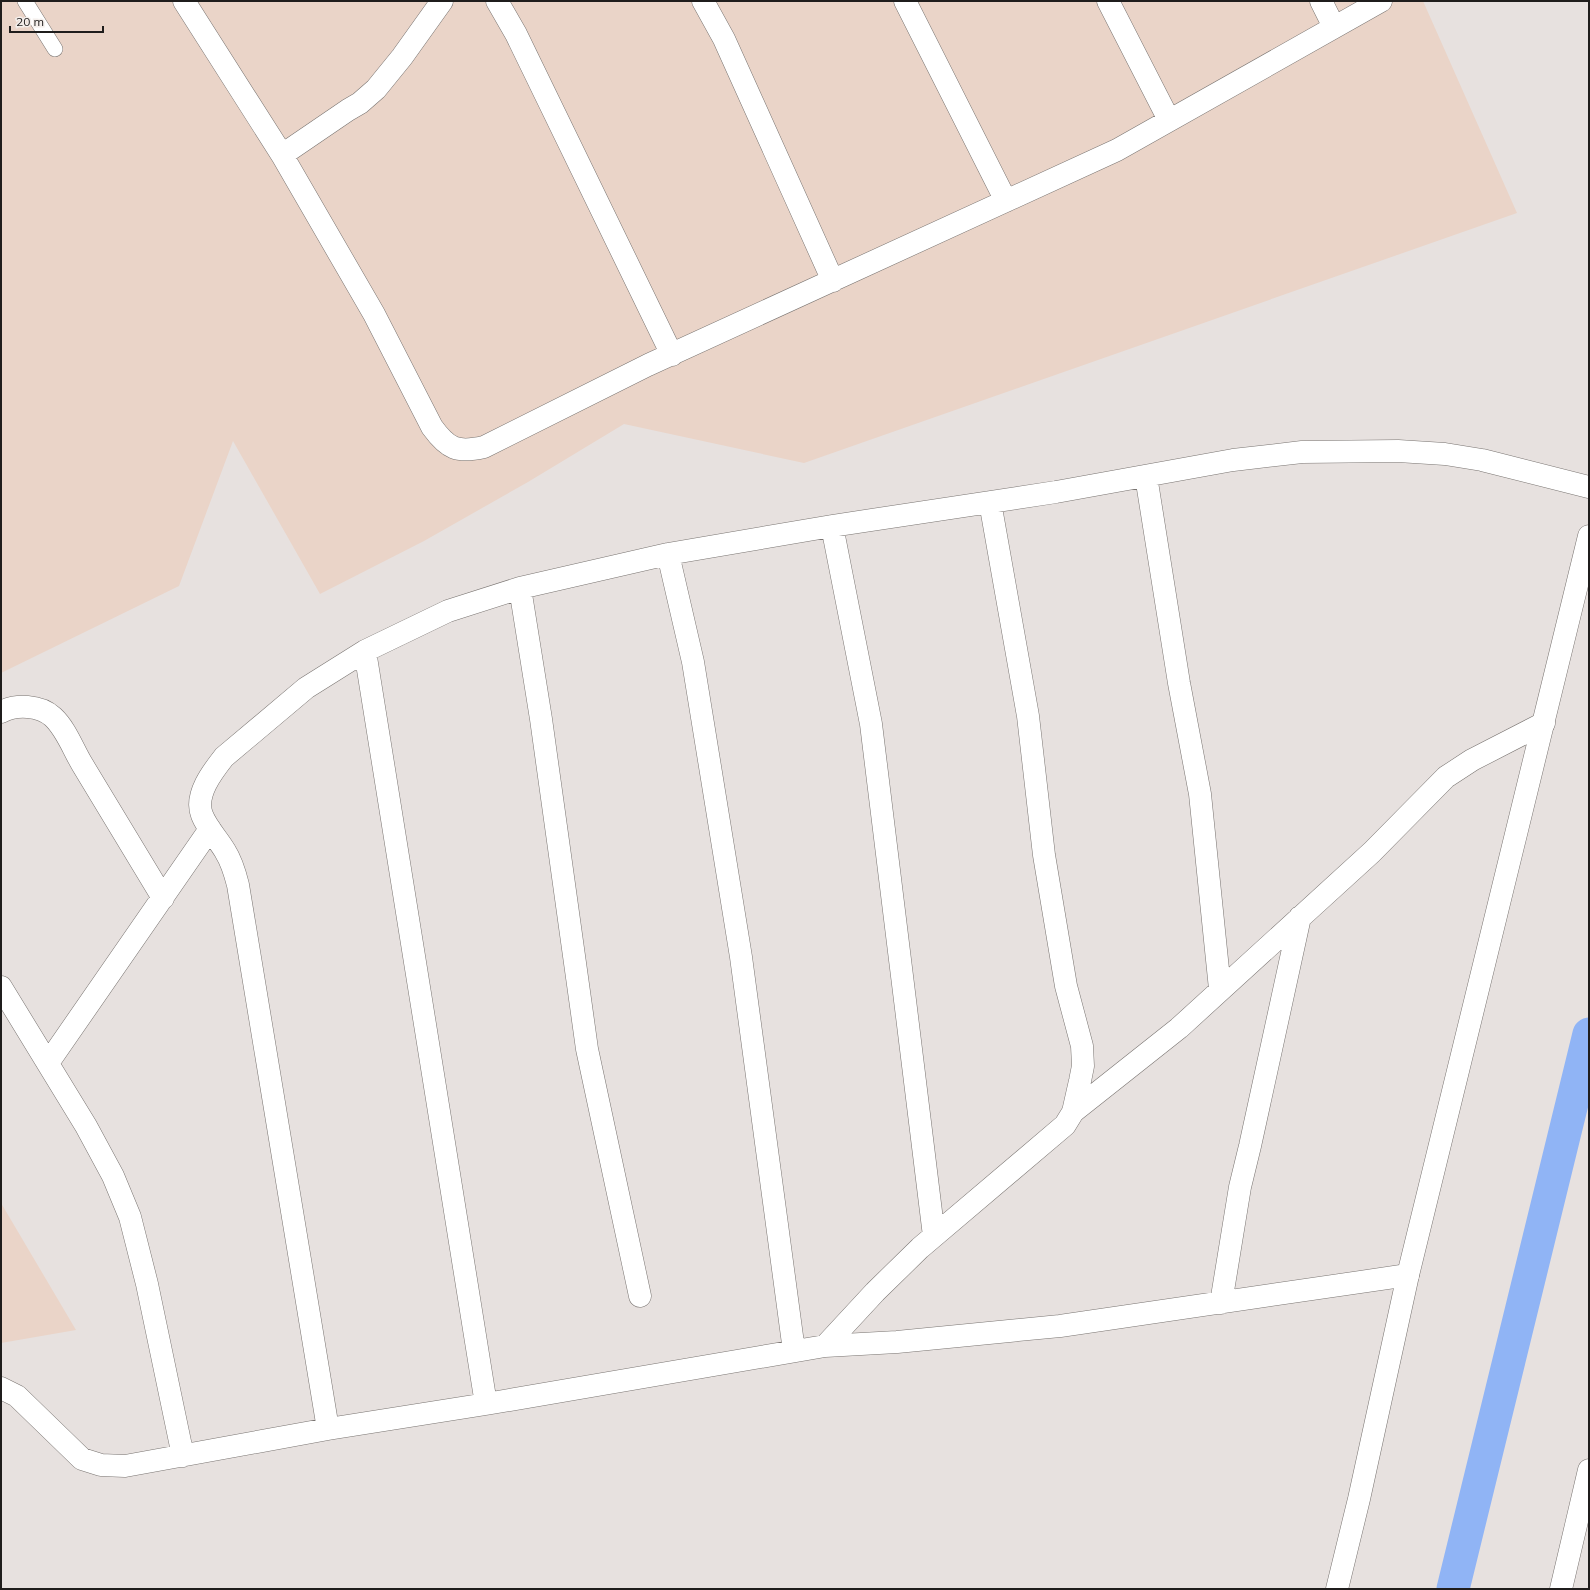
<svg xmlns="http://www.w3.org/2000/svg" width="1590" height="1590" font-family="Mulish,sans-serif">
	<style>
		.industrial { fill: #ead4c8 }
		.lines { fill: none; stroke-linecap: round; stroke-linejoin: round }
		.canal { stroke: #90b4f5; stroke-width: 33 }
		.service-casing { stroke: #797471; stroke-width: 16 }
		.minor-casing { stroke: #797471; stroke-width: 23 }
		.secondary-casing { stroke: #797471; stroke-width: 23 }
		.service { stroke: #fff; stroke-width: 15 }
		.minor { stroke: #fff; stroke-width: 22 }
		.secondary { stroke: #fff; stroke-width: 22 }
	</style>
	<rect width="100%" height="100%" fill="#e7e1df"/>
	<path class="industrial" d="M1 1H1423L1517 213 804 463 624 424 528 482 424 541 320 594 233 441 179 586 1 673Z
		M1 1203 76 1330 1 1343Z"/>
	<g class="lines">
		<path class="canal" d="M1453 1589 1589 1034"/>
		<g class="service-casing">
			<path id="service" d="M25 1 55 49"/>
		</g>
		<g class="minor-casing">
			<path id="minor" d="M184 1 282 155 374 314 432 427C448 449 457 453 484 447L648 365 1117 150 1381 1
				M497 1 516 34 672 355
				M703 1 724 39 833 281
				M905 1 1006 201
				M1108 1 1169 120
				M1321 1 1334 27
				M282 155 348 110 360 103 376 89 402 57 442 1
				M1146 476 1179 683 1200 794 1220 989
				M832 526 871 724 934 1236
				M668 554 693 662 741 957 794 1351
				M520 588 541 719 587 1049 640 1296
				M365 651 486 1404
				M1 712C16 704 40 705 53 717 66 729 73 749 82 764 109 809 136 853 163 898
				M1 987 86 1126 113 1176 130 1217 147 1284 183 1456
				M48 1063 210 829
				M1073 1112 1179 1028 1372 852 1446 777 1472 760 1544 723
				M1221 1303 1240 1187 1250 1146 1300 917
				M825 1346 875 1292 920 1248 1065 1125 1073 1112 1080 1081 1083 1066 1082 1046 1066 986 1044 855 1028 716 990 502
				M1 1388 17 1396 82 1459 101 1465 125 1466 328 1429 486 1404 825 1346 897 1342 1060 1326 1408 1275
				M328 1429 238 885C235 873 232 862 225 851 218 839 207 828 202 815 194 795 213 771 224 757L306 688 365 651 448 611 520 588 668 554 832 526 1056 492 1233 460 1302 452 1398 451 1445 454 1482 460 1589 487
				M1561 1589 1589 1470"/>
		</g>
		<g class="secondary-casing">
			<path id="secondary" d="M1337 1589 1359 1499 1408 1275 1589 536"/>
		</g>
		<use href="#service" class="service"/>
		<use href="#minor" class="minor"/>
		<use href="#secondary" class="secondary"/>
	</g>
	<rect width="1590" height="1590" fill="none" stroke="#1f1d1c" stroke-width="4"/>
	<path d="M10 26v6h93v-6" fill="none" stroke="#1f1d1c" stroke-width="2"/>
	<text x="16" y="26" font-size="12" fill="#1f1d1c" stroke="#f4efec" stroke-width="3" paint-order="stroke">20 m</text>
</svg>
